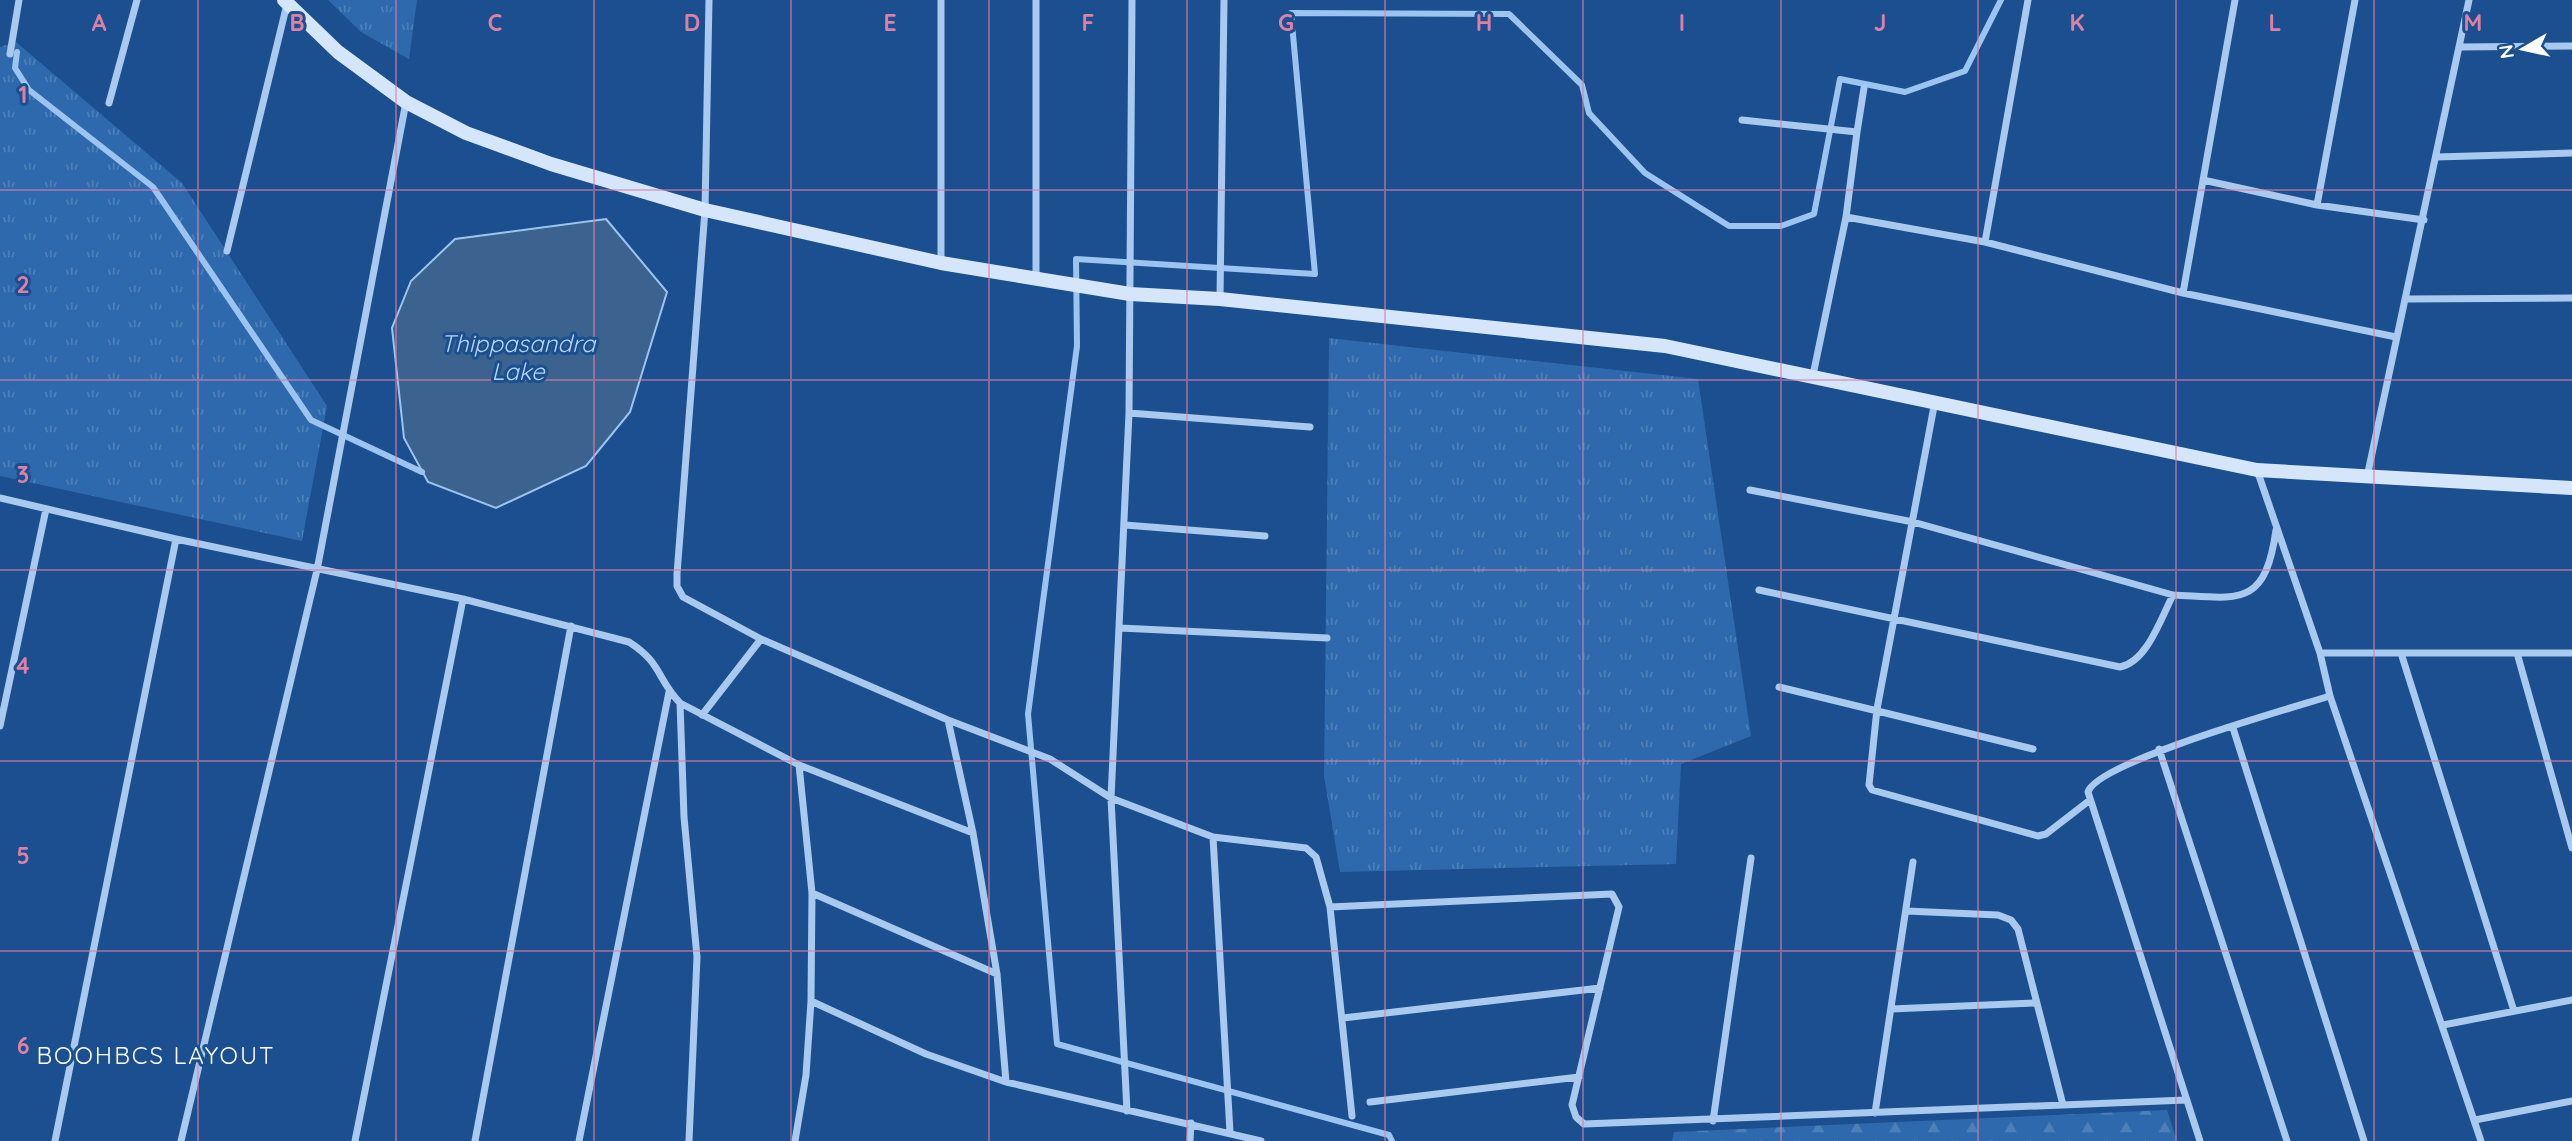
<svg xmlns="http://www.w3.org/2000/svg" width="2572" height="1141" font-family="Quicksand,sans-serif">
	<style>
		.grass { fill: url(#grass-tufts) }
		.forest { fill: url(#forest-firs) }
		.water { fill: #3c6290; stroke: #9cc4f0; stroke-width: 2 }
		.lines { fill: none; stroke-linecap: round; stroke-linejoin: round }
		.stream { stroke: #9cc4f0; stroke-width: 6 }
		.minor { stroke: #a9c9ee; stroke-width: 7 }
		.secondary { stroke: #d6e6fa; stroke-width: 14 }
		.grid { fill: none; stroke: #dd80a5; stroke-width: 2; stroke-opacity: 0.55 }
		.labels { text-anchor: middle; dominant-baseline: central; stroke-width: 6; stroke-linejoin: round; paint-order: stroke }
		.water-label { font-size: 24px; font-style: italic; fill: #b5d3f5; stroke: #1b4f8f }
		.neighbourhood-label { font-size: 24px; letter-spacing: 2px; fill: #fff; stroke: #1b4f8f }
		.grid-label { font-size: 23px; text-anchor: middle; font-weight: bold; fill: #dd80a5; stroke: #1b4f8f; stroke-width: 6; stroke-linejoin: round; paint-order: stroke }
	</style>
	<defs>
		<pattern id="grass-tufts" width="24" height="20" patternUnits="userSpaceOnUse" patternTransform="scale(1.75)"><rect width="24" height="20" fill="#2e69ad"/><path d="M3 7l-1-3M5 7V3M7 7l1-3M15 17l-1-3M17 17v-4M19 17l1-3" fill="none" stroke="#4d80b9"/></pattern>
		<pattern id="forest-firs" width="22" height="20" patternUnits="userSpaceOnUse" patternTransform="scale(1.75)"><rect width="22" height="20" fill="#2e69ad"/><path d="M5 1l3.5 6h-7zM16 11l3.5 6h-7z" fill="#4d80b9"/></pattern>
	</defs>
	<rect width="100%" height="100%" fill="#1b4f8f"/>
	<path class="grass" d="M328 0H417L409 59 361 32Z
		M16 42 182 183 327 406 302 541 0 476V47Z
		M1329 338 1698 379 1751 736 1681 764 1676 864 1340 872 1324 776Z"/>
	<path class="forest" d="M2167 1110 2177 1141H1672L1674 1132Z"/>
	<path class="water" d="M606 219 667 292 630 412 586 466 496 508 428 482 404 438 392 328 411 281 455 239Z"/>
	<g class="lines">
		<path class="stream" d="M17 52 15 68 29 90 153 187 311 420 422 472
			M1392 1141 1389 1135 1057 1044 1028 714 1077 346 1076 259 1315 274 1291 13 1509 14 1582 85 1589 113 1645 173 1729 226H1781L1814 214 1840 79 1905 92 1965 71 2001 0"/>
		<path class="minor" d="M709 0 705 210 677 574V586L683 597 761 639 948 720 1050 759 1111 798 1213 837 1306 848 1316 857 1330 907 1612 894 1619 907 1572 1105 1576 1117 1584 1124 2186 1100
			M941 0V263
			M1036 0V281
			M2459 47 2572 46
			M10 54 19 0
			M109 103 137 0
			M1742 120 1857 132 1846 217
			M1857 132 1864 88
			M2436 157 2572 153
			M2203 180 2317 205 2424 220
			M2317 205 2355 0
			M1985 242 2028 0
			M227 251 287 4
			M2183 293 2235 0
			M1220 298 1224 0
			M2405 299 2572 298
			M1813 375 1846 217 1985 242 2183 293 2396 337
			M1935 401 1877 709 1869 785 1872 790 2038 836 2046 834 2090 800
			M1129 413 1310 427
			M2257 470 2320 653H2572
			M2367 477 2469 0
			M1750 490 1913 522 2173 595
			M0 498 176 539 55 1141
			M1125 525 1265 536
			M176 539 463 599 629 642C663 664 656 678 680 703L799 765 812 893 811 1001 926 1054 1006 1082
			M1759 590 2120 667C2147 662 2161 618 2173 595 2238 598 2265 609 2276 530
			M1120 628 1327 638
			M2401 653 2514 1011
			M2517 653 2572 848
			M1779 687 2033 749
			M2330 696 2481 1141
			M680 703 684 817 697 957 689 1141
			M702 715 761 639
			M948 720 973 833 997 974 1006 1082 1261 1141
			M0 726 46 509
			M2233 728 2364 1141
			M2159 749 2287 1141
			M799 765 973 833
			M1213 837 1230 1132
			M812 893 997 974
			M1330 907 1352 1116
			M1906 911 1998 915 2011 920 2018 929 2063 1105
			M1891 1009 2036 1003
			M1343 1018 1600 988
			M2443 1025 2572 1000
			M1370 1102 1579 1077
			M1127 1111 1111 798 1129 413 1132 0
			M1875 1113 1913 862
			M2475 1120 2572 1101
			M1713 1121 1751 858
			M181 1141 317 570 406 102
			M355 1141 463 599
			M475 1141 571 626
			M579 1141 669 692
			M795 1141 806 1075 811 1001
			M1190 1141 1191 1123
			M2200 1141 2088 792C2097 762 2292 708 2330 696L2320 653"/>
		<path class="secondary" d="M284 0 338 52 406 102 466 133 551 164 705 210 941 263 1130 294 1220 299 1665 346 2257 470 2572 488"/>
	</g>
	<path class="grid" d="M198 0V1141M396 0V1141M594 0V1141M791 0V1141M989 0V1141M1187 0V1141M1385 0V1141M1583 0V1141M1781 0V1141M1978 0V1141M2176 0V1141M2374 0V1141M0 190H2572M0 380H2572M0 570H2572M0 761H2572M0 951H2572"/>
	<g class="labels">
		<g class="water-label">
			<text x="518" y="343">Thippasandra<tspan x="518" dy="28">Lake</tspan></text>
		</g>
		<g class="neighbourhood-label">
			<text x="156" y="1055">BOOHBCS LAYOUT</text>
		</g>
	</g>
	<g class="grid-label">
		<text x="99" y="31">A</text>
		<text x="297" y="31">B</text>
		<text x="495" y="31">C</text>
		<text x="692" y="31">D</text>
		<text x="890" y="31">E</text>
		<text x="1088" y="31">F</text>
		<text x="1286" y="31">G</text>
		<text x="1484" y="31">H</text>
		<text x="1682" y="31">I</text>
		<text x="1880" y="31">J</text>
		<text x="2077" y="31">K</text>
		<text x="2275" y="31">L</text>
		<text x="2473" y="31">M</text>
		<text x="23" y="103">1</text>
		<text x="23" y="293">2</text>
		<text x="23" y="483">3</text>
		<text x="23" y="674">4</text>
		<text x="23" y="864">5</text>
		<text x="23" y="1054">6</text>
	</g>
	<g transform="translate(2523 49) rotate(261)" stroke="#1b4f8f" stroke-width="5" paint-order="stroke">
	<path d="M0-5L12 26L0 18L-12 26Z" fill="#ffffff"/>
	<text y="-10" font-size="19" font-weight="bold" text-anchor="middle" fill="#ffffff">N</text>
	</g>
</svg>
